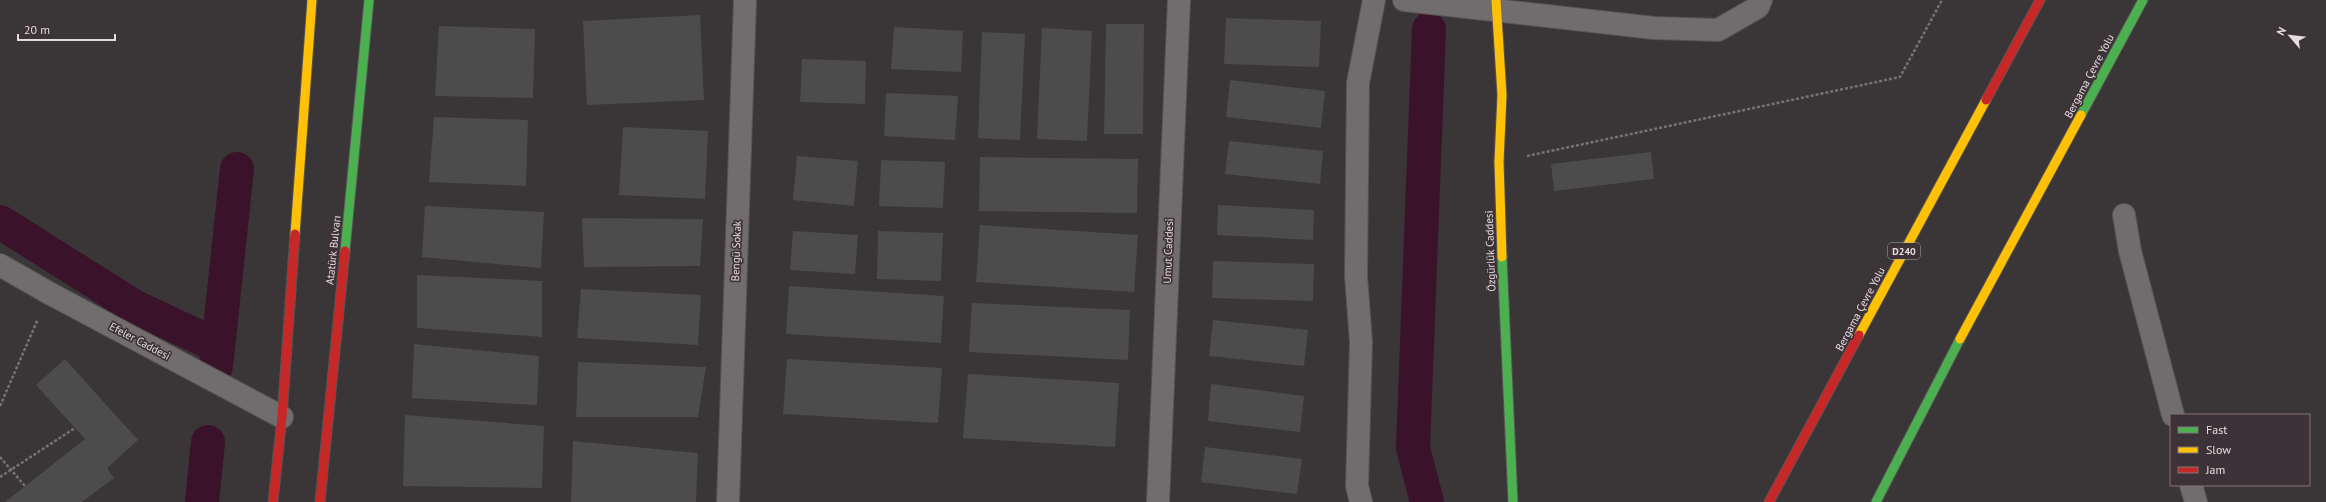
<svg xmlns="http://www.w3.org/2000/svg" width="2326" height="502" font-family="'PT Sans',sans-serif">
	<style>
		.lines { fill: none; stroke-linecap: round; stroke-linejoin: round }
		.canal { stroke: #3a1229; stroke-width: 34 }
		.building { fill: #4c4c4c }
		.street-casing { stroke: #585356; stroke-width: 24 }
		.fast-casing { stroke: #585356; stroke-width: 11 }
		.slow-casing { stroke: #585356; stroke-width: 11 }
		.jam-casing { stroke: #585356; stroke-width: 11 }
		.path { stroke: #777375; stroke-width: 2.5; stroke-dasharray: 3 2; stroke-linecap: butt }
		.street { stroke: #716c6e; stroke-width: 22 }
		.fast { stroke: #4caf50; stroke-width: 9 }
		.slow { stroke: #ffc107; stroke-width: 9 }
		.jam { stroke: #c62828; stroke-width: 9 }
		.labels { text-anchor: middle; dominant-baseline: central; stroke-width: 3.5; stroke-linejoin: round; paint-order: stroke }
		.shield { fill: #3d3237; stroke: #b2aaad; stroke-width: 1 }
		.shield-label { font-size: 10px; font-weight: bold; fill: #e4dde0 }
		.street-label { font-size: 11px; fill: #e4dde0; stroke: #3d3237 }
	</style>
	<rect width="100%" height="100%" fill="#3a3537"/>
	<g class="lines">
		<path class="canal" d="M0 222 135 307 218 346
			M216 366 237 169
			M202 502 208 442
			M1427 502 1413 448 1429 29"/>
	</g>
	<path class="building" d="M700 15 704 100 587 105 583 21Z
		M1226 18 1321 21 1319 67 1224 64Z
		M1106 24H1144L1143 134H1104Z
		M439 26 535 29 533 98 435 96Z
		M894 27 963 31 961 72 891 69Z
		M1042 28 1092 31 1087 141 1037 139Z
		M982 32 1025 34 1020 140 978 138Z
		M802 59 866 61 865 104 800 102Z
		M1230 80 1325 91 1321 128 1226 117Z
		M886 93 958 96 955 140 884 136Z
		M434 117 528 120 526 186 429 182Z
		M623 127 708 131 705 199 619 195Z
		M1229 141 1323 151 1320 184 1225 174Z
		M1651 152 1654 179 1554 191 1551 164Z
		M797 156 858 161 854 206 793 200Z
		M980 157 1138 159 1137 213 979 211Z
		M881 160 945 162 943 208 879 206Z
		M1218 205 1314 210 1313 240 1217 235Z
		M425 206 544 212 541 268 422 257Z
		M582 218 703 219 700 266 584 267Z
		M980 225 1138 235 1134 292 976 282Z
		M793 231 858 235 855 274 790 270Z
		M878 231 943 233 941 281 877 279Z
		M1213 261 1314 264 1313 301 1212 298Z
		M417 275 542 281V337L417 328Z
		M789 286 944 296 941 343 786 334Z
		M581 289 701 295 698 345 577 338Z
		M972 303 1130 310 1128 360 969 352Z
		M1213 320 1308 330 1304 366 1209 356Z
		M414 344 539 356 537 405 412 398Z
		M65 359 138 440 107 468 114 478 82 502H5L85 439 36 385Z
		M787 359 942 368 938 423 783 414Z
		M578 362 706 367 698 417H576Z
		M968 374 1119 383 1115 447 963 438Z
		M1211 384 1304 396 1300 432 1208 421Z
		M405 415 544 426 542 488 403 486Z
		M573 441 698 453 696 502H571Z
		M1205 447 1302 459 1297 494 1201 482Z"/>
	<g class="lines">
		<g class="street-casing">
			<path id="street" d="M1404 0 1654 28 1718 30 1758 7 1761 0
				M2124 215 2130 251 2173 415
				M0 265 49 293 282 417
				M2191 485 2196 502
				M728 502 745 0
				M1158 502 1179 0
				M1361 502 1357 486 1361 342 1356 276 1358 83 1374 0"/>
		</g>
		<g class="fast-casing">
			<path id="fast" d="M2081 115 2143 0
				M345 251 369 0
				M1502 257 1513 502
				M1876 502 1960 339"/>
		</g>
		<g class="slow-casing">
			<path id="slow" d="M1496 0 1502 95 1499 162 1502 257
				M295 234 312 0
				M1859 335 1986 100
				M1960 339 2081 115"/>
		</g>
		<g class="jam-casing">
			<path id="jam" d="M1986 100 2040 0
				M273 502 282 417 295 234
				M320 502 345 251
				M1769 502 1859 335"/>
		</g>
		<path class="path" d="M1527 156 1900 77 1942 0
			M0 406 38 319
			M0 457 25 486
			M0 477 75 428"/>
		<use href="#street" class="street"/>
		<use href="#fast" class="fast"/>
		<use href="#slow" class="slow"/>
		<use href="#jam" class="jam"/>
	</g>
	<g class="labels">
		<rect class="shield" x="1888" y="243" width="32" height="16" rx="3"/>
		<g class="shield-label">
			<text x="1904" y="251">D240</text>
		</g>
		<g class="street-label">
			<text transform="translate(2089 76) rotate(-62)">Bergama Çevre Yolu</text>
			<text transform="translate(333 250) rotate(-84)">Atatürk Bulvarı</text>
			<text transform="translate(736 251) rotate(-88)">Bengü Sokak</text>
			<text transform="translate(1168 251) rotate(-88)">Umut Caddesi</text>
			<text transform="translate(1490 251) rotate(-92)">Özgürlük Caddesi</text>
			<text transform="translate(1860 309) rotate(-62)">Bergama Çevre Yolu</text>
			<text transform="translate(140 341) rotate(28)">Efeler Caddesi</text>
		</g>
	</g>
	<rect x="2170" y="414" width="140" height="72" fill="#3d3237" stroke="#80767b"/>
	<rect x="2178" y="427" width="20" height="6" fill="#4caf50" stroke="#80767b"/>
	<text x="2206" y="434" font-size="12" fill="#e4dde0">Fast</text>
	<rect x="2178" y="447" width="20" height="6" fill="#ffc107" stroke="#80767b"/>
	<text x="2206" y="454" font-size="12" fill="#e4dde0">Slow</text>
	<rect x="2178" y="467" width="20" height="6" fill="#c62828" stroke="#80767b"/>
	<text x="2206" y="474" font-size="12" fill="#e4dde0">Jam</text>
	<g transform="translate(2290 36) rotate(298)" stroke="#3d3237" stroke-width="3" paint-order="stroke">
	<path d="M0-3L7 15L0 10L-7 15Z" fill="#e4dde0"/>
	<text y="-6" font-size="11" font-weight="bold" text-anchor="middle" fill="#e4dde0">N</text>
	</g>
	<path d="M18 34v6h97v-6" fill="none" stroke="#e4dde0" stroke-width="2"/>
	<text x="24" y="34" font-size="12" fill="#e4dde0" stroke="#3d3237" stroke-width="3" paint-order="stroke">20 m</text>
</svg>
